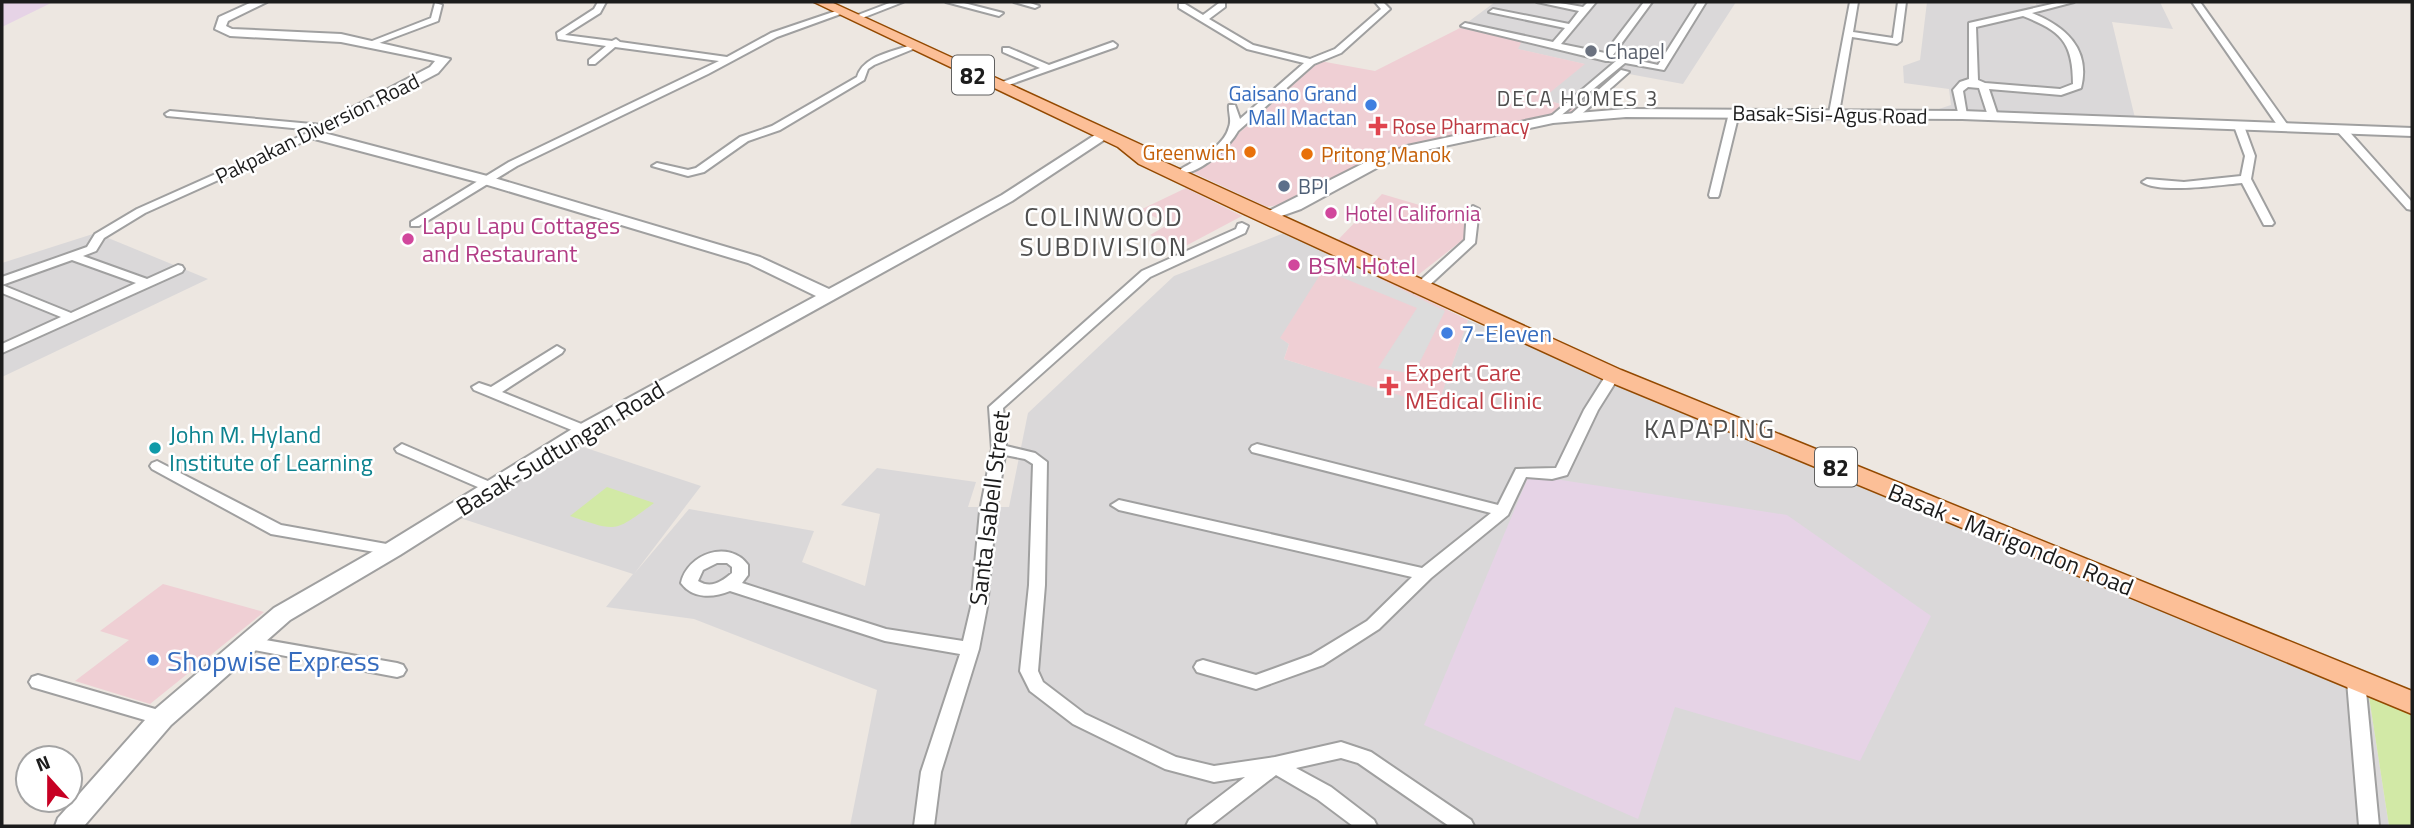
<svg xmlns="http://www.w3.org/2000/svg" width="2414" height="828" font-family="'Titillium Web',sans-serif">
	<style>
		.residential { fill: #dad8d9 }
		.commercial { fill: #efcfd4 }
		.industrial { fill: #e6d3e6 }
		.grass { fill: #d2e9a6 }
		.parking { fill: #dcdcdc }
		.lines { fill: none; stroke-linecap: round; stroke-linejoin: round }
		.minor-casing { stroke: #a0a0a0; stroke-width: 4 }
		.tertiary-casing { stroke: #a0a0a0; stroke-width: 4 }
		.primary-casing { stroke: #934900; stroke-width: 3 }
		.minor { fill: #fff; fill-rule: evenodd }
		.tertiary { fill: #fff; fill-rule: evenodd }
		.primary { fill: #fcbf97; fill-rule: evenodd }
		.worship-dot { fill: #6b7280; stroke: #fff; stroke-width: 2.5 }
		.shop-dot { fill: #3f7fe0; stroke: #fff; stroke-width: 2.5 }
		.health-dot { fill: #e0444e; stroke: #fff; stroke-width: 2.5 }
		.food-dot { fill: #e8710a; stroke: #fff; stroke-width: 2.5 }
		.service-dot { fill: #5c6f8a; stroke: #fff; stroke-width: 2.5 }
		.hotel-dot { fill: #d1479c; stroke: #fff; stroke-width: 2.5 }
		.culture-dot { fill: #0f9aa8; stroke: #fff; stroke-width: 2.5 }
		.labels { text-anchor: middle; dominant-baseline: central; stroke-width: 5; stroke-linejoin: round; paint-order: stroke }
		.far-worship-label { font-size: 21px; fill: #5b616d; stroke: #fff; text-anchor: start }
		.far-shop-label { font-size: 21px; fill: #366cbe; stroke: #fff; text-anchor: end }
		.far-neighbourhood-label { font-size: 21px; letter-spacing: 2px; fill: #4f4f4f; stroke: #fff }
		.far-street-label { font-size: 21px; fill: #1c1c1c; stroke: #fff }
		.far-health-label { font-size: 21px; fill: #be3a42; stroke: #fff; text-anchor: start }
		.far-food-label { font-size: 21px; fill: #c56008; stroke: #fff; text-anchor: end }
		.far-service-label { font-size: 21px; fill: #4e5e75; stroke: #fff; text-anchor: start }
		.far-hotel-label { font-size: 21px; fill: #b23c85; stroke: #fff; text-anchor: start }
		.shield { fill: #fff; stroke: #606060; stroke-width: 2 }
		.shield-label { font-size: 23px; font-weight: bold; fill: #1c1c1c }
		.hotel-label { font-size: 24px; fill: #b23c85; stroke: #fff; text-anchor: start }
		.shop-label { font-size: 24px; fill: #366cbe; stroke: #fff; text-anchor: start }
		.health-label { font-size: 24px; fill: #be3a42; stroke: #fff; text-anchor: start }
		.culture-label { font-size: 24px; fill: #0d838f; stroke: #fff; text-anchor: start }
		.street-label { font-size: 24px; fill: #1c1c1c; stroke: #fff }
		.neighbourhood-label { font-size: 26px; letter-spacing: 2px; fill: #4f4f4f; stroke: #fff }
		.near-shop-label { font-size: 28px; fill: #366cbe; stroke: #fff; text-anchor: start }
	</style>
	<rect width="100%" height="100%" fill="#ede7e1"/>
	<path class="residential" d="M1495 2H1736L1683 84 1629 74 1589 111 1541 99 1584 64 1517 49 1521 42 1460 28Z
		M1927 2H2012L2036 5V2H2160L2173 29 2112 22 2135 118 1942 112 1939 109 1951 105 1949 89 1904 83 1903 66 1920 60Z
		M96 233 208 279 2 377V263Z
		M1284 233 1339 257 1281 338 1289 344 1284 359 1437 406 1468 320 2369 697 2389 826H850L877 690 694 619 606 607 633 574 457 517 544 462 551 465 562 457 556 455 574 444 701 486 634 574 689 509 814 531 802 562 865 586 880 514 841 505 877 468 976 482 968 507H1009L1028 413 1174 276Z"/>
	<path class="commercial" d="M1460 28 1522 41 1518 49 1585 64 1542 99 1587 111 1392 152 1351 169 1293 202 1267 207 1194 173 1320 61 1375 71Z
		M1186 188 1242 216 1178 250 1150 235 1169 224 1140 210Z
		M1382 194 1467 219 1465 238 1413 279 1335 243Z
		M1339 257 1468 320 1437 407 1284 359 1289 344 1280 338 1323 270Z
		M163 584 264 612 150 704 75 681 129 640 100 631Z"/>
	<path class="industrial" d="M2 2H53L2 27Z
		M1529 475 1787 515 1931 616 1860 761 1675 707 1638 819 1424 725Z"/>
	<path class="grass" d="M607 487 654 503C613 533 618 532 570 516Z
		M2369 697 2412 714V826H2389Z"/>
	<path class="parking" d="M1340 259 1445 311 1414 374 1378 368 1417 308 1331 273Z"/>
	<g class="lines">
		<g class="minor-casing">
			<path id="minor" d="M598 2H606L600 13 565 35 612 41 616 39 620 42 727 57 771 33 839 10 846 12 777 37 708 74 517 166 419 226H411V222L509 162 719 61 615 47 595 64H589V60L606 46 558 39 557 33 594 9Z
				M892 2H903L857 20 850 18Z
				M946 2H960L1003 13 999 16Z
				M1014 2H1027L1039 6 1035 8Z
				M1375 2H1383L1390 9 1341 53 1314 64 1238 131C1230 146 1199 175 1181 173V169C1198 159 1224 147 1229 127 1232 120 1228 112 1229 105H1235L1240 119 1304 63 1247 49 1179 8V4H1185L1203 15 1219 3H1225V7L1209 19 1253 45 1310 59 1335 49 1381 9Z
				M1537 2H1554L1583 7 1588 2H1596L1561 44 1605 53 1644 2H1652L1613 55 1658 65 1698 2H1706L1664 70 1625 63 1553 122 1550 121V117L1616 61H1606L1461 26 1465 23 1553 42 1565 28 1489 12 1493 9 1569 24 1579 11Z
				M1850 2H1858L1853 32 1893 38 1898 2H1906L1901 41 1897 44 1852 37 1839 113 1834 116 1829 113Z
				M2061 2H2074L2032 13C2065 26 2091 49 2081 88L2061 95 1989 89 1998 116 1993 119 1988 116 1979 88 1968 87 1963 91 1967 115 1959 117 1953 90 1960 82 1969 79V23ZM2023 16C2061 31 2073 42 2073 84L2060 89 1985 83 1978 80 1976 27Z
				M2192 2H2200L2289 127 2288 129H2280Z
				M435 3 442 5 438 21 374 45 367 43 431 18Z
				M1113 42 1117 45 1116 47 1000 88 992 86 1040 68 1003 52V48H1009L1049 65Z
				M911 45 918 47 874 65 868 69 864 80 780 130 748 141 704 172 688 176 652 166 657 163 688 170 696 168 740 137 772 126 857 77C863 56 892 52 911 45Z
				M1621 70 1629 72 1576 119H1570V115Z
				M1734 110 1739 113 1719 195 1718 197H1710L1709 195 1729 113Z
				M170 111 323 125 328 128 323 131 167 116 165 114Z
				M2235 124 2244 126 2255 156 2251 179 2274 223 2272 225H2264L2242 183C2219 185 2160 194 2142 182L2147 179 2184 182 2241 176 2245 156 2234 126Z
				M2341 126 2345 127 2412 202V210L2407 209 2337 131V127Z
				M312 131 316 132V136L145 213 104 238 96 251 83 256 147 279 178 265 182 266 184 269 182 272 2 353V344L61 317 2 293V285L71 313 136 283 72 260 2 285V277L87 247 95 234 137 209Z
				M1473 206 1479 209 1475 243 1422 292H1414L1412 289 1414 286 1465 240 1467 209Z
				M1242 223 1248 226 1245 233 1150 277 1003 408 1006 446 1035 453 1047 462 1045 585 1038 671 1043 682 1085 714 1176 757 1214 766 1275 757 1341 742 1371 752 1471 820 1474 826H1449L1358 763 1341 758 1296 768 1331 787 1374 820 1377 826H1353L1317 799 1276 775 1210 826H1186L1189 820 1245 777 1214 782 1165 769 1073 724 1030 691 1020 671 1029 585 1033 464 1025 459 1005 455 996 511 987 607 979 649 941 772 934 826H914L921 772 960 654 885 641 730 591C713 598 693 599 681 583 687 554 729 539 748 565V575L742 583 886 629 963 641 971 607 980 511 992 449 989 407 1142 271 1236 229 1238 224ZM717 563H727L732 567V573C721 582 711 589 698 581L703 570Z
				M557 346 564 350 562 353 502 392 589 427 591 430 589 433H579L474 390 472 387 479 383 491 387Z
				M1613 371 1620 375 1598 410 1567 475 1552 479 1526 477 1508 515 1431 578 1379 629 1323 665 1256 689 1197 672 1194 667 1197 662 1203 660 1256 675 1311 655 1367 621 1412 577 1119 510 1111 505 1119 500 1422 568 1491 513 1252 452 1250 449 1252 446 1257 444 1498 505 1516 469 1556 468 1584 410 1608 372Z
				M402 444 497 485 500 488 492 493 487 491 397 452 395 449Z
				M157 461 281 525 392 545 398 546 400 550 398 554 392 555 271 534 152 469 150 466 152 463Z
				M249 637 397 663 403 665 406 670 403 675 397 677 243 648 240 643 243 638Z
				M2356 674 2362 676 2365 681 2379 826H2359L2347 681 2350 676Z
				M38 675 162 711 168 713 171 718 168 723 162 725 32 687 29 682 32 677Z"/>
		</g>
		<g class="tertiary-casing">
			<path id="tertiary" d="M252 2H267L228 21 226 26 232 29 341 34 450 59 438 73 324 133 491 177 760 257 829 289 1002 195 1098 133 1110 136 1012 201 591 434 400 555 290 620 171 725 84 826H55L58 818 153 711 274 608 384 545 577 426 816 296 748 263 481 183 307 137V131L430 67 435 61 341 42 230 36 215 29 219 17Z
				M1626 109 1962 111 2412 128V136L1962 119 1626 117 1553 123 1416 152 1382 165 1301 209 1267 221 1259 216 1372 159 1407 146 1553 115Z"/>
		</g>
		<g class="primary-casing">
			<path id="primary" d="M814 2H831L1146 147 1151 156 1621 370 2412 691V714L1605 380 1244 214 1139 164 1118 147Z"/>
		</g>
		<use href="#minor" class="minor"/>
		<use href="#tertiary" class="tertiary"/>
		<use href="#primary" class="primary"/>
	</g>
	<circle class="worship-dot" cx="1591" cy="51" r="7"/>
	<g class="shop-dot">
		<circle cx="1371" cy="105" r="7"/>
		<circle cx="1447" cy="333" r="7"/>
		<circle cx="153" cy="660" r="7"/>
	</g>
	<g class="health-dot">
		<path d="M1374.5 115.5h7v7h7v7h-7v7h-7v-7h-7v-7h7z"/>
		<path d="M1385.5 375.5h7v7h7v7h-7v7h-7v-7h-7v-7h7z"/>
	</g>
	<g class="food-dot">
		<circle cx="1250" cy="152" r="7"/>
		<circle cx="1307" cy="154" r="7"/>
	</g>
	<circle class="service-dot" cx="1284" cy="186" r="7"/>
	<g class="hotel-dot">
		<circle cx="1331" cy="213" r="7"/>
		<circle cx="408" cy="239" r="7"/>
		<circle cx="1294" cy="265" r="7"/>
	</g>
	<circle class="culture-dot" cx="155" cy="448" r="7"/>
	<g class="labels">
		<g class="far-worship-label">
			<text x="1605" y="51">Chapel</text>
		</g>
		<g class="far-shop-label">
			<text x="1357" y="93">Gaisano Grand<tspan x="1357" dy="24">Mall Mactan</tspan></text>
		</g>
		<g class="far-neighbourhood-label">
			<text x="1578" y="98">DECA HOMES 3</text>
		</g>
		<g class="far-street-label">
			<text transform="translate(1830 114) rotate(1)">Basak-Sisi-Agus Road</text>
			<text transform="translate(317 128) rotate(-26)">Pakpakan Diversion Road</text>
		</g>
		<g class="far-health-label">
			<text x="1392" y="126">Rose Pharmacy</text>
		</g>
		<g class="far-food-label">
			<text x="1236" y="152">Greenwich</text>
			<text x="1321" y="154" text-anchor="start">Pritong Manok</text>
		</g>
		<g class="far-service-label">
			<text x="1298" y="186">BPI</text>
		</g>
		<g class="far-hotel-label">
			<text x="1345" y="213">Hotel California</text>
		</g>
		<g class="shield">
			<rect x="952" y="55.5" width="42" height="39" rx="5"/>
			<rect x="1815" y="447.5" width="42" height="39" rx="5"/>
		</g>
		<g class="shield-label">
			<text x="973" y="75">82</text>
			<text x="1836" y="467">82</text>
		</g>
		<g class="hotel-label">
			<text x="422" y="225">Lapu Lapu Cottages<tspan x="422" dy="28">and Restaurant</tspan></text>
			<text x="1308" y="265">BSM Hotel</text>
		</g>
		<g class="shop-label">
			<text x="1461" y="333">7-Eleven</text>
		</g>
		<g class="health-label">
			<text x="1405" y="372">Expert Care<tspan x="1405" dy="28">MEdical Clinic</tspan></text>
		</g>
		<g class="culture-label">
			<text x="169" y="434">John M. Hyland<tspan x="169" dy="28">Institute of Learning</tspan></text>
		</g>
		<g class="street-label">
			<text transform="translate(560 448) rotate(-31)">Basak-Sudtungan Road</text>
			<text transform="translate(989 508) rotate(-83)">Santa Isabell Street</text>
			<text transform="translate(2011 539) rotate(22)">Basak - Marigondon Road</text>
		</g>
		<g class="neighbourhood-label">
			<text x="1104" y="216">COLINWOOD<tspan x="1104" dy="30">SUBDIVISION</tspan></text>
			<text x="1710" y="428">KAPAPING</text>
		</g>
		<g class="near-shop-label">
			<text x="167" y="660">Shopwise Express</text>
		</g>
	</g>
	<rect width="2414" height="828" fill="none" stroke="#1c1c1c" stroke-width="7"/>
	<g transform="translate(49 779) rotate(339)"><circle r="33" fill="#ffffff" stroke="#a4a4a4" stroke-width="2"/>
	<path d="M0-5L12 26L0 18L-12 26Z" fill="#c70023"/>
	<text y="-10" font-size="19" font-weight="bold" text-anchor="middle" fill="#1c1c1c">N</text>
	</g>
</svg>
